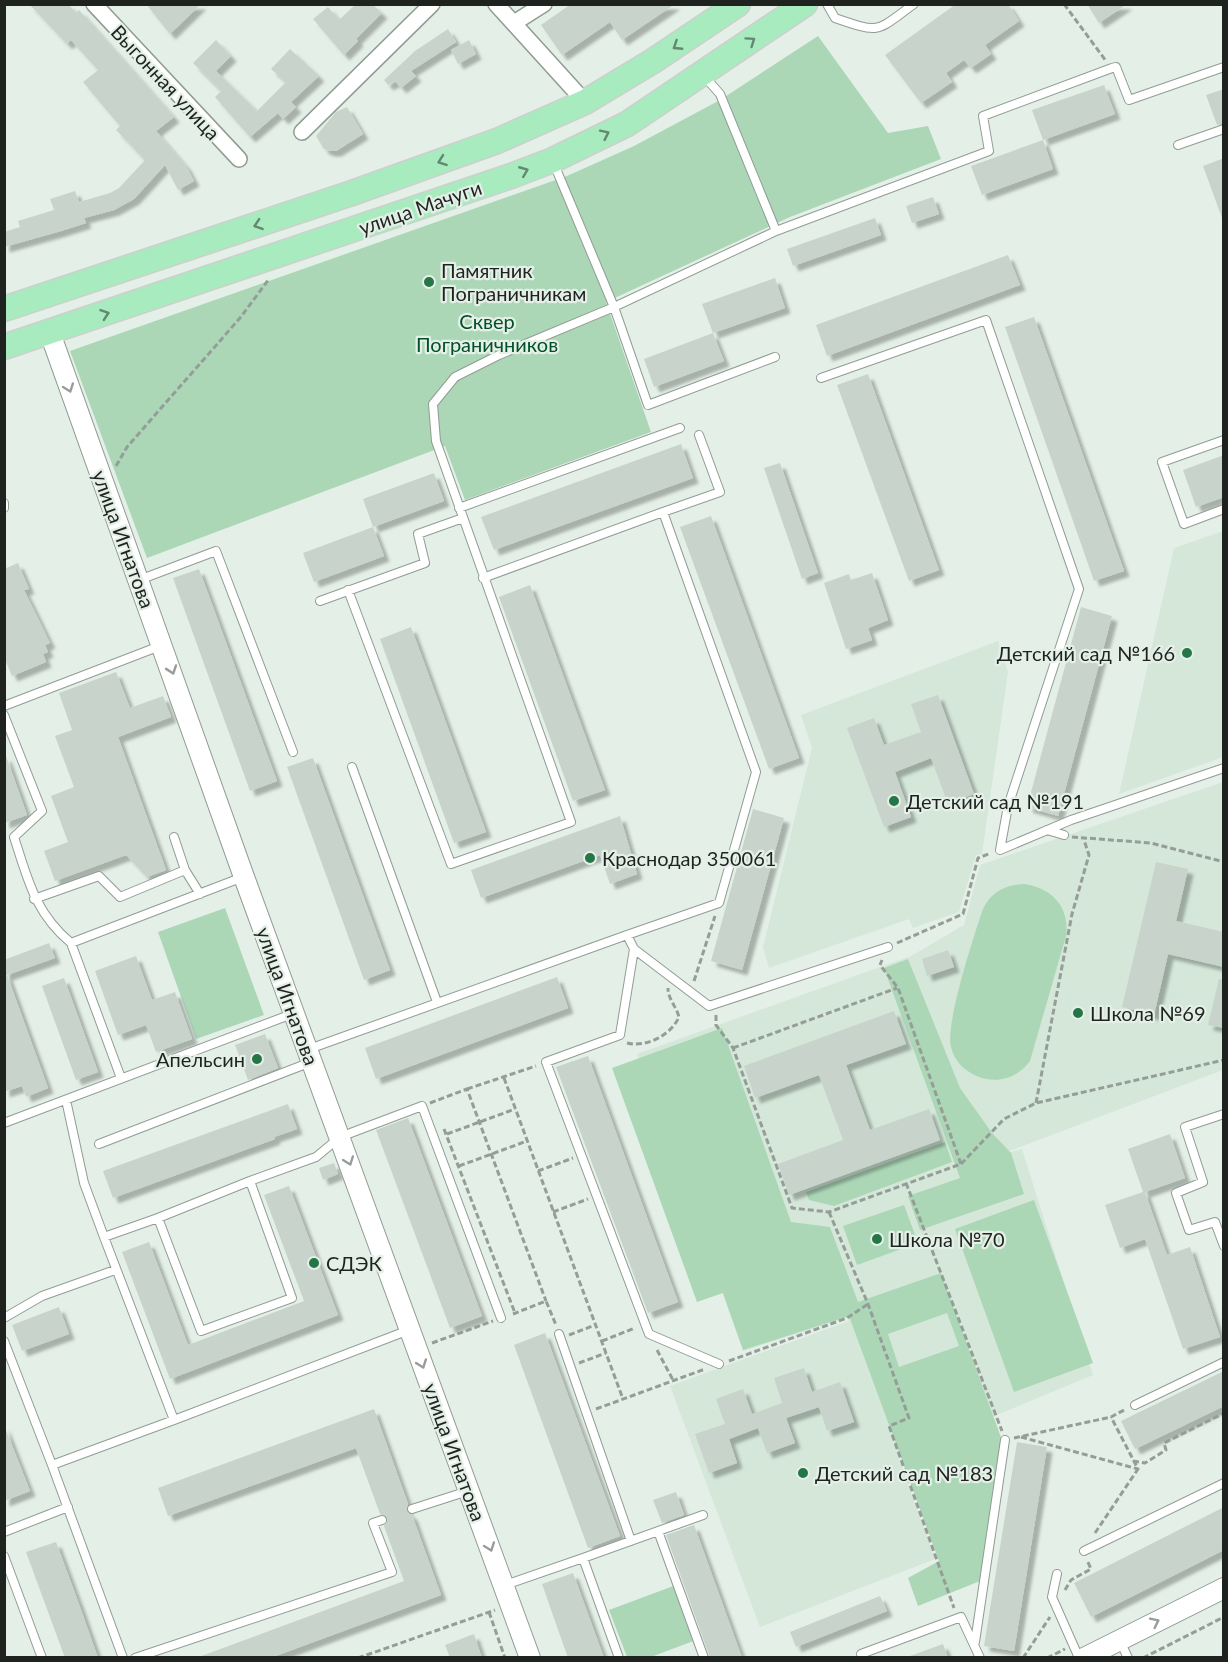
<svg xmlns="http://www.w3.org/2000/svg" width="1228" height="1662" font-family="Lato,sans-serif">
	<style>
		.built { fill: #d4e7d9 }
		.green { fill: #abd7b7; fill-rule: evenodd }
		.building { fill: #c8d4cb; filter: url(#shadow) }
		.lines { fill: none; stroke-linecap: round; stroke-linejoin: round }
		.service-casing { stroke: #919c93; stroke-width: 10 }
		.minor-casing { stroke: #919c93; stroke-width: 18 }
		.tertiary-casing { stroke: #919c93; stroke-width: 22 }
		.primary-casing { stroke: #cecfce; stroke-width: 27 }
		.path { stroke: #959d97; stroke-width: 3; stroke-dasharray: 6 3; stroke-linecap: butt }
		.service { stroke: #fff; stroke-width: 8 }
		.minor { stroke: #fff; stroke-width: 15 }
		.tertiary { stroke: #fff; stroke-width: 20 }
		.primary { stroke: #a7ebbf; stroke-width: 24 }
		.oneway { stroke: #638770 }
		.oneway2 { stroke: #9a9c9b }
		.poi-dot { fill: #267546; stroke: #e4f0e7; stroke-width: 2 }
		.labels { text-anchor: middle; dominant-baseline: central; stroke-width: 4.5; stroke-linejoin: round; paint-order: stroke }
		.street-label { font-size: 20px; fill: #1f2320; stroke: #e4f0e7 }
		.poi-label { font-size: 20px; fill: #1f2320; stroke: #e4f0e7; text-anchor: start }
		.park-label { font-size: 20px; fill: #015028; stroke: #e4f0e7 }
	</style>
	<defs>
		<filter id="shadow"><feDropShadow dx="5.5" dy="5.5" stdDeviation="1.5" flood-color="#0004"/></filter>
	</defs>
	<rect width="100%" height="100%" fill="#e4f0e7"/>
	<path class="built" d="M1223 531V757L1119 794 1174 548Z
		M998 641 1008 672 982 854 976 855 959 912 913 928 909 919 769 968 763 947 812 748 801 715Z
		M1223 782V1070L999 1155 1022 1149 1093 1375 898 1456 851 1327 935 1559 760 1627 670 1386 849 1321 847 1318 743 1351 637 1054 911 956 964 925 980 865Z"/>
	<path class="green" d="M818 36 888 133 928 126 941 159 790 217 606 302 651 432 465 500 445 446 147 558 70 351 567 176 634 146 720 100Z
		M1024 884C1052 888 1070 907 1066 936L1030 1061C1020 1075 1004 1082 986 1079 969 1075 955 1064 951 1047 945 1024 974 935 983 909 991 892 1005 885 1024 884Z
		M225 908 264 1015 196 1039 158 932Z
		M908 959 960 1088 992 1133 1011 1153 1024 1194 920 1230 908 1196 960 1178 884 968Z
		M722 1028 791 1222 830 1227 858 1302 941 1273 1002 1440 980 1581 918 1606 908 1578 939 1561 849 1316 743 1350 723 1293 697 1302 612 1068ZM947 1313 959 1346 899 1367 888 1334Z
		M945 1142 952 1162 834 1206 809 1200 806 1192Z
		M1034 1200 1093 1363 1014 1392 955 1229Z
		M904 1205 918 1243 857 1265 843 1226Z
		M676 1585 696 1640 651 1657H627L609 1610Z"/>
	<path class="building" d="M29 4H68L76 13 79 10 174 117 156 131 186 166 194 181 178 190 165 165 134 199 114 210 84 218 86 223 61 231 4 247V232L20 227 18 221 54 210 50 199 75 191 79 202 110 193 119 188 145 160 116 130 120 126 83 82 98 70 71 40 67 44Z
		M146 4H201L170 34Z
		M356 4H372L382 13 356 39 358 41 344 55 313 19 328 7 339 20Z
		M571 4H675L622 40 610 22 562 55 541 25Z
		M956 4H1008L1019 21 985 45 991 54 971 68 964 60 946 73 952 82 921 103 885 55Z
		M1087 4H1127L1099 23Z
		M448 29 456 42 411 71 416 76 401 88 395 81 388 85 384 80 415 51Z
		M216 40 231 56 216 71 257 111 286 82 271 69 290 49 319 76 291 102 296 107 283 119 278 113 250 137 215 97 221 91 193 63Z
		M469 40 476 54 458 64 451 50Z
		M1104 85 1115 114 1043 140 1032 110Z
		M1224 89V123L1217 125 1206 95Z
		M347 107 363 134 336 151H329L324 149 316 136 336 112Z
		M1043 140 1053 169 982 195 971 166Z
		M1224 158V218H1222L1203 166Z
		M933 197 939 214 912 223 906 206Z
		M875 218 881 235 793 266 787 249Z
		M1008 255 1020 285 827 356 816 325Z
		M775 278 785 308 713 333 702 304Z
		M1034 317 1124 571 1094 581 1005 327Z
		M713 333 724 361 654 387 644 359Z
		M868 374 939 570 909 581 837 385Z
		M681 444 693 478 494 550 481 517Z
		M1224 455V497L1196 507 1183 470Z
		M780 463 818 573 802 579 764 468Z
		M434 473 444 501 373 527 363 499Z
		M711 516 799 758 769 769 680 527Z
		M373 527 384 556 314 582 303 553Z
		M18 563 29 589 24 590 50 643 45 645 48 652 43 654 46 662 12 676 4 657V569Z
		M199 569 277 781 250 791 173 578Z
		M872 573 888 620 868 628 872 640 846 649 824 583 849 574 851 580Z
		M530 585 605 790 573 801 499 597Z
		M1081 607 1112 616 1058 816 1027 807Z
		M411 627 486 832 454 843 380 639Z
		M116 672 130 708 163 696 171 717 118 737 166 870 147 877 126 855 55 881 44 851 68 842 51 796 74 787 55 736 72 730 59 693Z
		M938 695 974 794 948 804 931 758 895 772 911 817 884 827 847 728 874 718 884 745 921 732 911 704Z
		M6 756 27 815 4 823V757Z
		M313 758 390 970 364 980 287 767Z
		M753 809 784 818 742 970 711 961Z
		M620 816 637 874 610 884 600 855 481 898 471 870Z
		M1156 862 1188 869 1176 921 1224 932V967L1168 954 1154 1015 1122 1007Z
		M49 943 55 958 7 975 48 1088 26 1097 22 1086 4 1092V960Z
		M948 950 954 967 927 976 922 959Z
		M136 956 152 1000 175 992 192 1039 156 1052 146 1025 118 1035 95 971Z
		M557 977 568 1008 376 1079 365 1048Z
		M64 978 98 1072 76 1080 42 986Z
		M1219 979 1224 980V1028L1208 1025Z
		M894 1011 906 1044 846 1065 870 1130 929 1109 940 1140 789 1195 778 1164 843 1140 819 1075 755 1098 744 1066Z
		M265 1034 278 1068 248 1080 235 1045Z
		M588 1056 678 1302 648 1313 556 1067Z
		M288 1104 297 1129 274 1137 275 1139 113 1198 103 1171Z
		M408 1118 482 1316 450 1328 376 1130Z
		M1170 1134 1185 1178 1145 1192 1167 1255 1190 1247 1220 1337 1183 1349 1145 1239 1120 1248 1105 1205 1143 1192 1128 1149Z
		M334 1163 338 1174 323 1180 319 1168Z
		M289 1186 338 1315 170 1379 122 1252 149 1242 188 1345 304 1301 264 1195Z
		M59 1307 69 1334 22 1351 12 1325Z
		M545 1333 620 1536 588 1548 514 1345Z
		M804 1368 812 1392 840 1382 854 1422 827 1431 819 1407 786 1418 795 1443 767 1453 758 1428 729 1439 737 1463 709 1473 695 1434 725 1424 716 1399 743 1389 752 1414 782 1403 774 1378Z
		M1224 1371V1406L1135 1449 1121 1421Z
		M374 1409 408 1504 407 1511 412 1515 441 1595 270 1658H196L404 1581 384 1526 387 1518 380 1514 356 1448 168 1516 158 1488Z
		M4 1425 30 1491 4 1501Z
		M1017 1442 1047 1447 1014 1651 984 1646Z
		M676 1492 684 1515 662 1523 653 1500Z
		M1224 1507V1550L1091 1617 1074 1583Z
		M694 1525 742 1658H710L666 1535Z
		M56 1542 80 1607 98 1658H65L26 1552Z
		M573 1573 604 1658H568L542 1584Z
		M880 1596 887 1611 796 1647 790 1632Z
		M474 1634 482 1658H450L445 1645Z
		M943 1644 948 1658H911L910 1656Z"/>
	<g class="lines">
		<g class="service-casing">
			<path id="service" d="M827 4 835 18C882 34 875 32 914 4
				M705 77 720 94 776 231 989 151 983 116 1112 68 1116 67 1129 100 1224 67
				M1178 145 1224 129
				M775 357 648 405 614 307 776 231
				M821 378 986 320 1079 589 1008 806 1000 850 1071 820 1224 768
				M1224 440 1162 462 1184 524 1224 509
				M4 503V508
				M459 508 680 428
				M663 512 720 492 699 435
				M483 578 663 512 756 772 719 903 627 935
				M139 580 216 551 293 752
				M348 590 451 864 571 822 436 441 433 404 455 377 499 355 614 307 554 164
				M320 601 425 563 418 534 463 518
				M4 706 160 646
				M4 715 42 811 14 837C28 880 35 913 71 943L243 877
				M352 767 437 1002
				M1047 830 1064 835
				M174 837 185 870 200 894
				M34 899 99 876 120 897 185 870
				M71 943 121 1078
				M634 949 620 1035 546 1062 649 1334 719 1364
				M309 1049 627 935 634 949 709 1006 888 947
				M66 1100 84 1183 104 1237 158 1218 201 1331 292 1298 250 1181 316 1157 340 1137 422 1106 501 1318
				M1224 1114 1185 1127 1203 1182 1176 1193 1189 1230 1215 1222 1224 1246
				M4 1123 292 1014
				M99 1144 311 1062
				M158 1218 250 1181
				M104 1237 174 1420 409 1330
				M4 1318 42 1296 115 1270
				M559 1334 631 1541
				M4 1341 52 1465
				M1135 1405 1224 1362
				M412 1509 468 1491
				M658 1531 704 1658
				M4 1532 68 1507
				M1084 1551 1224 1483
				M4 1556 42 1658
				M583 1558 703 1515
				M1057 1574 1052 1597 1079 1658
				M505 1585 583 1558 619 1658
				M1120 1641 1128 1658
				M975 1642 1005 1440
				M123 1658 52 1465 174 1420
				M135 1658 392 1572 373 1523 382 1520
				M863 1658 861 1654 961 1617 980 1658"/>
		</g>
		<g class="minor-casing">
			<path id="minor" d="M94 4 239 159
				M496 4 585 102
				M514 23 544 4
				M302 132 432 4"/>
		</g>
		<g class="tertiary-casing">
			<path id="tertiary" d="M50 333 244 877 530 1658
				M1084 1658 1224 1588"/>
		</g>
		<g class="primary-casing">
			<path id="primary" d="M4 309 352 193 497 141 585 102 653 61 738 4
				M4 347 511 176 553 160 627 124 805 4"/>
		</g>
		<path class="path" d="M1064 4 1106 61
			M116 466 127 447 240 318 269 279
			M1072 837 1151 843 1224 862
			M897 943 963 914 978 858 991 853
			M694 981 715 916
			M716 1015V1025L733 1048 792 1208 829 1212 961 1164 898 988 880 965 882 960
			M627 1043C646 1048 671 1035 679 1017 676 1006 668 999 668 988
			M733 1048 897 988
			M504 1078 623 1399
			M467 1089 536 1066
			M430 1103 467 1089 546 1301
			M1036 1103 1072 914 1089 855 1084 840
			M444 1129 515 1313
			M447 1134 515 1109
			M961 1164 1004 1119 1036 1103 1224 1060
			M459 1166 527 1141
			M538 1171 573 1158
			M906 1183 1002 1431
			M553 1212 588 1199
			M829 1212 868 1304 909 1418 889 1426 954 1608
			M513 1314 546 1301 556 1325
			M569 1335 595 1325
			M602 1341 635 1328
			M432 1343 493 1321
			M657 1350 673 1380
			M729 1361 847 1318 868 1304
			M579 1363 606 1353
			M596 1409 705 1369
			M1021 1437 1138 1469
			M1014 1438 1111 1417 1126 1409
			M1133 1461 1145 1463 1166 1450 1164 1443 1224 1413
			M1095 1533 1138 1469 1111 1417
			M1065 1590 1071 1580 1091 1569 1087 1560
			M489 1612 505 1658
			M358 1658 495 1610
			M1023 1658 1050 1617
			M1047 1658 1065 1649
			M1143 1658 1224 1617"/>
		<use href="#service" class="service"/>
		<use href="#minor" class="minor"/>
		<use href="#tertiary" class="tertiary"/>
		<use href="#primary" class="primary"/>
	</g>
	<defs><path id="oneway-chevron" d="M-2-3.5L2.5 0L-2 3.5" fill="none" stroke-width="1.6" stroke-linecap="round" stroke-linejoin="round" transform="scale(1.5)"/></defs>
	<g class="oneway">
		<use href="#oneway-chevron" transform="translate(751 41) rotate(-35)"/>
		<use href="#oneway-chevron" transform="translate(677 46) rotate(147)"/>
		<use href="#oneway-chevron" transform="translate(605 134) rotate(-26)"/>
		<use href="#oneway-chevron" transform="translate(442 161) rotate(160)"/>
		<use href="#oneway-chevron" transform="translate(524 171) rotate(-22)"/>
		<use href="#oneway-chevron" transform="translate(258 225) rotate(161)"/>
		<use href="#oneway-chevron" transform="translate(105 314) rotate(-19)"/>
	</g>
	<g class="oneway2">
		<use href="#oneway-chevron" transform="translate(69 388) rotate(70)"/>
		<use href="#oneway-chevron" transform="translate(172 670) rotate(71)"/>
		<use href="#oneway-chevron" transform="translate(349 1161) rotate(70)"/>
		<use href="#oneway-chevron" transform="translate(422 1364) rotate(70)"/>
		<use href="#oneway-chevron" transform="translate(490 1547) rotate(70)"/>
		<use href="#oneway-chevron" transform="translate(1155 1622) rotate(-26)"/>
	</g>
	<g class="poi-dot">
		<circle cx="429" cy="282" r="6"/>
		<circle cx="1187" cy="653" r="6"/>
		<circle cx="894" cy="801" r="6"/>
		<circle cx="590" cy="858" r="6"/>
		<circle cx="1078" cy="1013" r="6"/>
		<circle cx="257" cy="1059" r="6"/>
		<circle cx="877" cy="1239" r="6"/>
		<circle cx="314" cy="1263" r="6"/>
		<circle cx="803" cy="1473" r="6"/>
	</g>
	<g class="labels">
		<g class="street-label">
			<text transform="translate(166 82) rotate(47)">Выгонная улица</text>
			<text transform="translate(420 207) rotate(-19)">улица Мачуги</text>
			<text transform="translate(124 539) rotate(70)">улица Игнатова</text>
			<text transform="translate(288 996) rotate(70)">улица Игнатова</text>
			<text transform="translate(455 1452) rotate(70)">улица Игнатова</text>
		</g>
		<g class="poi-label">
			<text x="441" y="270">Памятник<tspan x="441" dy="23">Пограничникам</tspan></text>
			<text x="1175" y="653" text-anchor="end">Детский сад №166</text>
			<text x="906" y="801">Детский сад №191</text>
			<text x="602" y="858">Краснодар 350061</text>
			<text x="1090" y="1013">Школа №69</text>
			<text x="245" y="1059" text-anchor="end">Апельсин</text>
			<text x="889" y="1239">Школа №70</text>
			<text x="326" y="1263">СДЭК</text>
			<text x="815" y="1473">Детский сад №183</text>
		</g>
		<g class="park-label">
			<text x="487" y="321">Сквер<tspan x="487" dy="23">Пограничников</tspan></text>
		</g>
	</g>
	<rect width="1228" height="1662" fill="none" stroke="#1f2320" stroke-width="12"/>
</svg>
